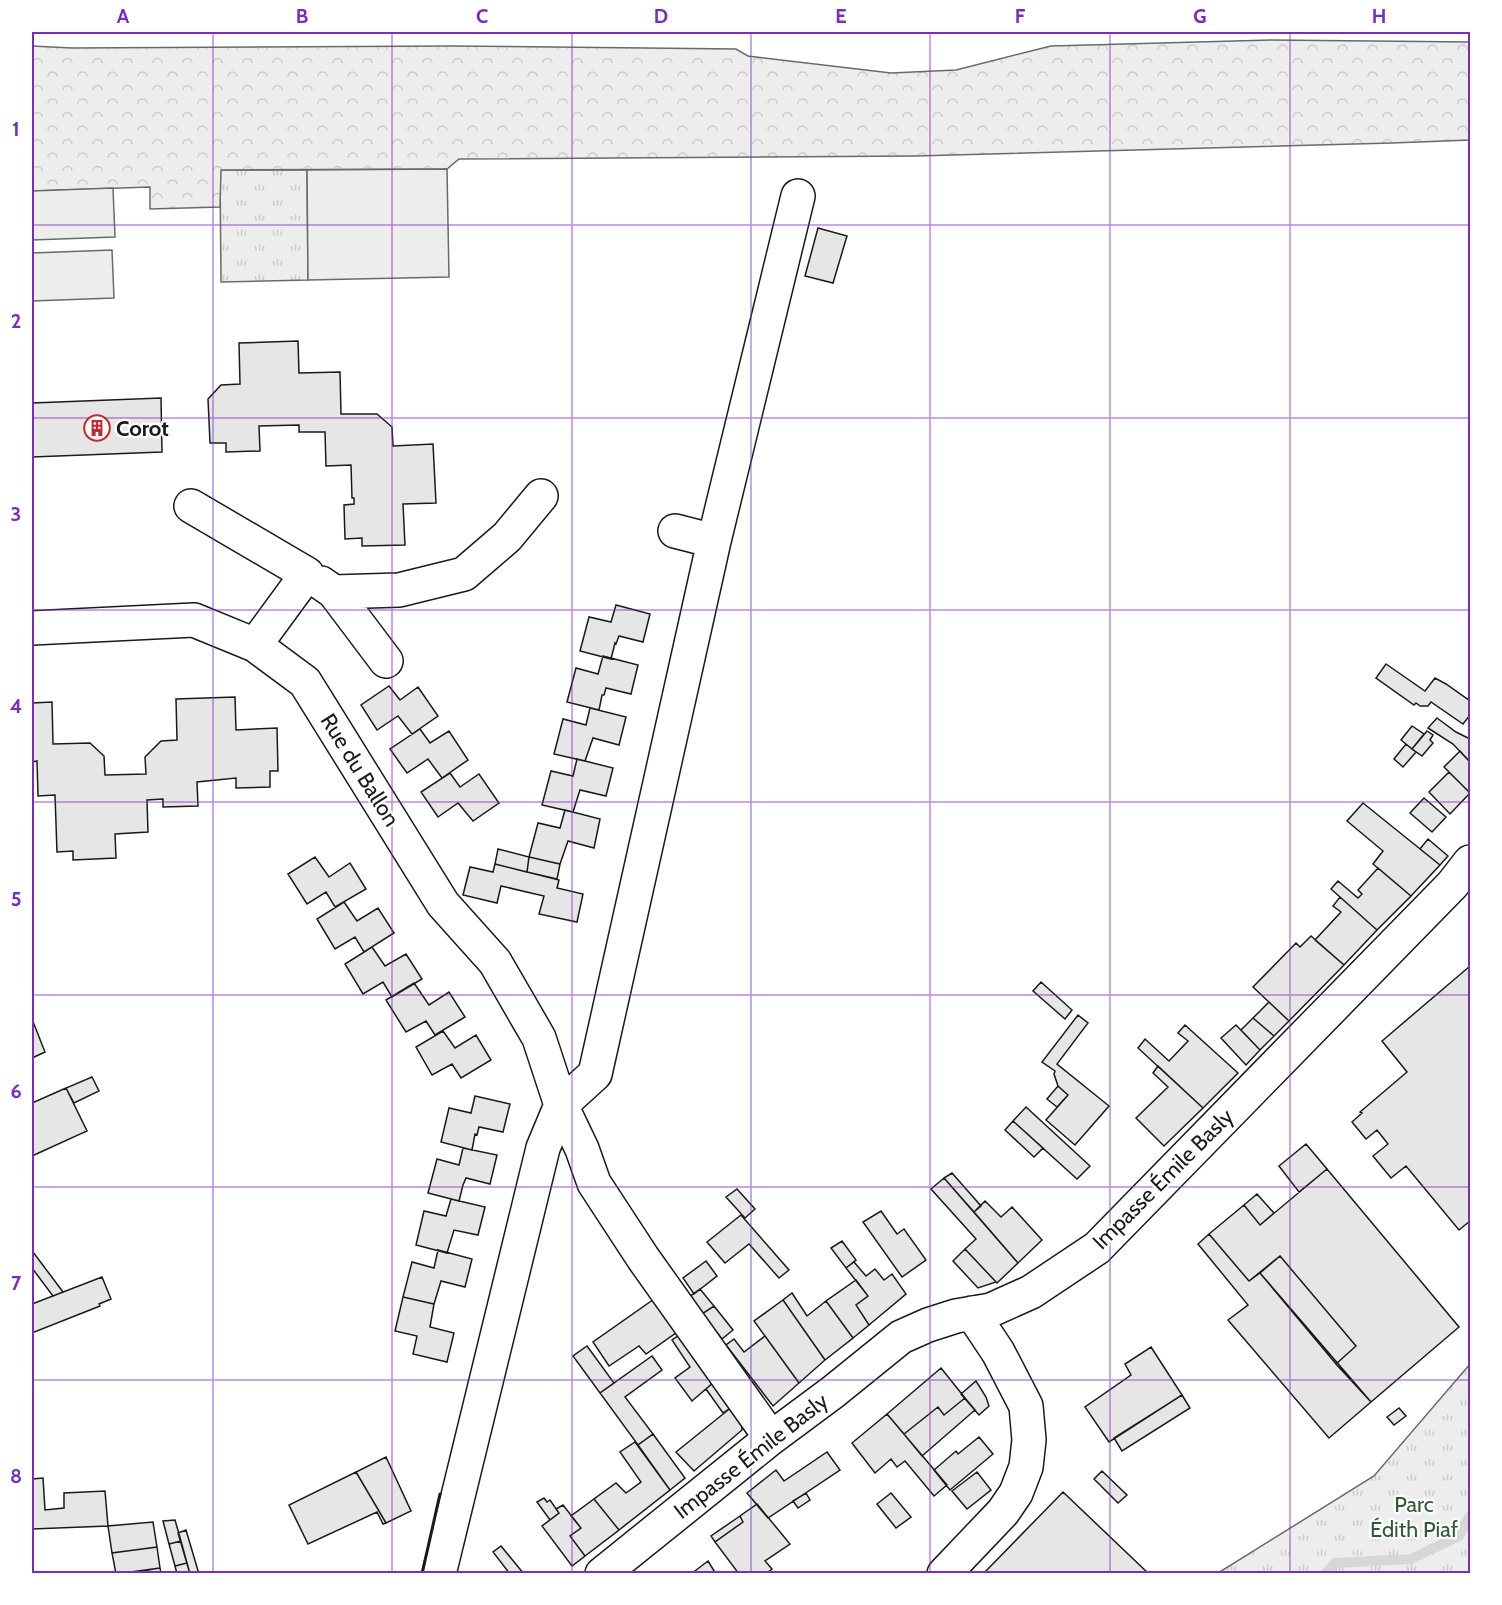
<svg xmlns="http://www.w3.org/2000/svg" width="1502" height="1605" font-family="Cabin,sans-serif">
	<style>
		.grass { fill: url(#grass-tufts); stroke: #6a6a6a; stroke-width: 1.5 }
		.forest { fill: url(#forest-crowns); stroke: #6a6a6a; stroke-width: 1.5 }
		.built { fill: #ededed; stroke: #6a6a6a; stroke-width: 1.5 }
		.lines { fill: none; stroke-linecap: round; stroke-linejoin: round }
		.stream { stroke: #d7d7d7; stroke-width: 10 }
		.building { fill: #e6e6e6; stroke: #1a1a1a; stroke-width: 1.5 }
		.minor-casing { stroke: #1a1a1a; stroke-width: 36 }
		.minor { stroke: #fff; stroke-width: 33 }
		.wall { stroke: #1a1a1a; stroke-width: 3 }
		.grid { fill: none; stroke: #7b2cbf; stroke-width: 1.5; stroke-opacity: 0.55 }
		.labels { text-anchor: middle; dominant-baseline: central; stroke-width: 4.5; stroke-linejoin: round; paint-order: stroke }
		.poi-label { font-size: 22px; font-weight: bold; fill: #1a1a1a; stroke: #fff; text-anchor: start }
		.street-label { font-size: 22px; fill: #1a1a1a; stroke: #fff }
		.park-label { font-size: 22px; fill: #2b5a34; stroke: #fff }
		.neatline { fill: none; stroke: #7b2cbf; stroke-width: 2 }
		.grid-label { font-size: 20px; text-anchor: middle; font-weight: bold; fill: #7b2cbf }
	</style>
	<defs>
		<pattern id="grass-tufts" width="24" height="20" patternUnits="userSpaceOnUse" patternTransform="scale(1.5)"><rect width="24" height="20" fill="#ededed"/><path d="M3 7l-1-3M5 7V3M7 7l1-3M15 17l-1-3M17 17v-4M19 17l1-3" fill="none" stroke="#cbcbcb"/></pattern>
		<pattern id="forest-crowns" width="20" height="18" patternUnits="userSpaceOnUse" patternTransform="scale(1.5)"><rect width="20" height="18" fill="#ededed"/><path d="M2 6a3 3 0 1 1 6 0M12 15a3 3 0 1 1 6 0" fill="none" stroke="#cbcbcb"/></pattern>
	</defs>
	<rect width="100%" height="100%" fill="#fff"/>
	<path class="grass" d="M220 170H307L308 280 221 282Z
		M1470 1364V1573H1218L1374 1476Z"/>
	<path class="forest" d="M1271 40 1470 42V140L1392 143 916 156 459 159 447 169 221 170 220 207 150 209V187L32 191V46L72 48 451 46 736 49 748 56 891 73 956 70 1051 46Z"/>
	<path class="built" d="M447 169 449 277 308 280 307 170Z
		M113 188 115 237 32 240V191Z
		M112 250 114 298 32 301V253Z"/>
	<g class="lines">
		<path class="stream" d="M1325 1574 1335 1563 1411 1559 1459 1536 1470 1516"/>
	</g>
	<path class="building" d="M818 228 847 236 833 283 805 276Z
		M298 341 299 373 340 372 341 414H377L392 427 393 446 433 444 436 503 403 504 405 545 362 546V538L345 539 344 505 354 504V498H352L351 465 326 466 325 432H299V425L259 426 260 451 226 452V443H210L208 399 221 385 240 384 239 343Z
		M161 398 162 452 32 457V403Z
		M616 605 650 614 643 642 619 636 616 644 615 643 611 659 580 651 589 617 611 622Z
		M603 656 638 665 631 694 606 688 604 695H602L599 710 567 702 576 668 598 674Z
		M1386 664 1425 691 1435 678 1446 684 1470 701V715L1463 724 1431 702 1428 706H1420L1416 703 1414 705 1376 678Z
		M389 686 400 700 418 687 438 716 412 734 398 716 377 730 361 705Z
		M235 697 236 730 277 728 278 771H270V787L236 788V778L197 782 198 806 163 807V799L147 800 148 832 115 834 116 858 73 860V851L57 852 55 795 38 796 37 761 32 762V703L52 702 53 744 90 743 104 756 105 775 146 774 145 757 161 741 177 740 176 699Z
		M590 708 626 717 619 745 593 738 585 761 554 754 563 719 586 725Z
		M1437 718 1456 732 1470 739V762L1453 744 1428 728Z
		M1412 726 1424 734 1412 749 1401 740Z
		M420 729 430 743 449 731 468 760 442 778 428 759 407 773 390 749Z
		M1427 731 1433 735 1430 740 1433 743 1422 756 1412 749Z
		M1406 744 1416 752 1403 767 1394 759Z
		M1460 751 1470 762V793L1444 767Z
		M577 759 613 768 606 796 580 790 573 812 542 805 551 771 573 776Z
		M1449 772 1470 793 1450 814 1429 792Z
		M450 773 460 787 479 774 499 803 473 821 458 803 438 817 421 792Z
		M1424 798 1446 817 1432 832 1410 813Z
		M1363 803 1440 865 1411 896 1373 864 1383 851 1347 821Z
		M565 810 600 819 594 848 568 841 560 864 529 857 538 823 560 828Z
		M1428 839 1448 856 1440 865 1420 849Z
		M498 849 529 857 527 872 495 864Z
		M315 857 329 877 350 863 366 889 335 907 326 892 307 904 288 874Z
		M529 857 560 864 557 879 527 872Z
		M495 864 559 880 557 888 583 894 577 922 539 914 544 896 501 886 497 903 463 895 470 867 493 872Z
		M1378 868 1411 896 1377 930 1331 889 1338 881 1358 898 1362 894 1358 890Z
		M1340 897 1377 930 1344 965 1315 940 1341 912 1333 906Z
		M344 902 357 921 378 908 394 933 364 952 355 937 335 949 317 919Z
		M1311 936 1344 965 1289 1021 1253 987 1296 943 1300 947Z
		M372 947 385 966 406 954 422 979 392 997 383 982 363 994 345 964Z
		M1470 966V1221L1459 1230 1406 1166 1391 1178 1373 1156 1388 1144 1377 1130 1366 1139 1352 1122 1362 1113 1360 1112 1407 1072 1382 1041Z
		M1041 982 1072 1010 1065 1019 1033 991Z
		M414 983 429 1005 449 992 465 1017 435 1035 426 1021 406 1032 386 1000Z
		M1269 1002 1289 1021 1274 1036 1253 1018Z
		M1078 1015 1088 1023 1057 1064 1109 1106 1075 1145 1046 1120 1068 1095 1058 1086 1054 1074 1055 1071 1042 1062Z
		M1253 1018 1274 1036 1260 1050 1241 1030Z
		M32 1019 45 1052 32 1058Z
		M1185 1025 1238 1073 1203 1108 1138 1048 1145 1039 1169 1061 1188 1041 1178 1033Z
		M1236 1025 1260 1050 1246 1065 1221 1038Z
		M443 1031 455 1048 476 1035 491 1060 461 1078 452 1064 432 1075 416 1047Z
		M1158 1066 1203 1108 1164 1146 1136 1118 1168 1087 1153 1073Z
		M92 1077 99 1091 74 1103 66 1088Z
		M1058 1086 1068 1095 1057 1107 1047 1099Z
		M66 1088 87 1131 32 1156V1103Z
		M475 1096 510 1104 503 1132 479 1127 477 1135 475 1134 472 1150 441 1142 449 1108 471 1113Z
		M1026 1107 1090 1166 1077 1179 1013 1121Z
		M1013 1121 1043 1148 1034 1157 1005 1130Z
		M1306 1144 1327 1169 1299 1192 1279 1166Z
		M463 1148 497 1155 490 1184 466 1178 463 1185 459 1201 428 1193 437 1159 459 1165Z
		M1327 1169 1459 1327 1371 1402 1336 1364 1356 1346 1280 1256 1249 1281 1209 1234 1244 1205 1260 1225Z
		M952 1173 981 1206 974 1212 944 1178Z
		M944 1178 1018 1263 997 1283 965 1249 976 1239 931 1189Z
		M737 1189 755 1209 745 1218 726 1197Z
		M1257 1194 1274 1213 1260 1225 1244 1205Z
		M451 1199 485 1207 478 1235 454 1230 447 1253 416 1245 424 1211 446 1216Z
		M985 1201 1001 1217 1012 1207 1042 1240 1018 1263 974 1212Z
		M881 1211 897 1234 904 1229 926 1260 902 1277 863 1222Z
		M741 1215 789 1270 779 1278 749 1244 725 1263 707 1242Z
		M1209 1234 1249 1281 1260 1273 1371 1402 1329 1438 1228 1320 1248 1305 1198 1244Z
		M842 1241 856 1260 846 1268 831 1248Z
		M965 1249 996 1282 978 1288 953 1261Z
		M438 1250 472 1259 465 1287 441 1281 434 1304 403 1297 412 1262 434 1268Z
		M33 1252 63 1292 53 1296 32 1268V1253Z
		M1280 1256 1356 1346 1336 1364 1260 1273Z
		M706 1261 717 1276 694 1294 683 1278Z
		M854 1262 866 1276 875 1269 884 1280 892 1274 906 1294 869 1325 856 1305 868 1296 846 1268Z
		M102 1277 111 1299 99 1304 100 1306 32 1333V1304Z
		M856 1280 868 1296 856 1305 869 1325 853 1338 826 1301Z
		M700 1289 714 1306 702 1314 689 1297Z
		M792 1293 807 1316 826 1301 853 1338 825 1360 783 1300Z
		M403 1297 434 1304 430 1327 454 1333 447 1362 413 1354 417 1336 395 1331Z
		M657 1297 680 1330 646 1354 639 1346 609 1366 593 1342Z
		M783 1300 825 1360 799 1383 754 1321Z
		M714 1306 733 1330 722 1339 702 1314Z
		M682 1333 715 1381 692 1401 675 1378 690 1367 672 1340Z
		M765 1336 799 1383 773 1406 726 1345 734 1339 744 1352Z
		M587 1346 614 1383 600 1393 573 1356Z
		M1151 1347 1182 1395 1109 1442 1085 1407 1131 1375 1125 1364Z
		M652 1356 662 1370 625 1397 653 1434 638 1445 600 1393Z
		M941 1368 965 1398 944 1415 938 1407 904 1434 887 1414Z
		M715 1381 733 1406 723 1413 706 1389Z
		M976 1381 986 1397 989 1406 979 1415 961 1394Z
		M1182 1395 1190 1408 1122 1451 1114 1438Z
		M965 1398 975 1410 922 1456 904 1434 938 1407 944 1415Z
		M733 1406 741 1419 742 1430 694 1471 676 1452Z
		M1399 1408 1406 1416 1394 1425 1387 1417Z
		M887 1414 947 1485 934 1496 905 1461 897 1467 891 1459 875 1473 852 1443Z
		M653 1434 685 1478 670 1490 638 1445Z
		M979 1437 993 1454 950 1490 934 1470 956 1451 958 1454Z
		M635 1442 670 1490 619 1530 594 1499 616 1483 626 1493 641 1482 620 1452Z
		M827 1452 840 1470 768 1518 747 1493 776 1470 784 1481Z
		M386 1457 411 1511 386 1523 356 1472Z
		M1102 1471 1127 1495 1118 1503 1094 1479Z
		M356 1472 386 1523 383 1524 377 1512 308 1544 289 1505Z
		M977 1472 991 1490 967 1509 952 1491Z
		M43 1478 45 1510 64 1508V1493L105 1491 108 1526 32 1529V1479Z
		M1063 1492 1149 1574H983Z
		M806 1493 810 1500 798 1508 793 1501Z
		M891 1493 911 1517 896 1528 877 1504Z
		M544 1498 547 1502 550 1500 559 1513 550 1520 537 1502Z
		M594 1499 619 1530 585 1556 570 1536 581 1528 571 1516Z
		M757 1504 790 1544 765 1561 772 1569 766 1574H739L715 1542 743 1522 740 1516Z
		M563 1505 581 1528 570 1536 585 1556 572 1566 542 1526 559 1513 556 1509Z
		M740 1516 743 1522 715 1542 711 1536Z
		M175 1520 181 1541 169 1544 163 1521Z
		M153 1522 157 1547 112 1553 108 1526Z
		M186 1530 199 1574H190L178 1533Z
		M181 1541 187 1563 175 1566 169 1544Z
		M501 1546 524 1574H510L493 1552Z
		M157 1547 160 1568 116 1574 112 1553Z
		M708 1561 716 1574H691Z
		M187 1563 190 1574H177L175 1566Z
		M160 1568 161 1574H125Z"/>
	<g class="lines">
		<g class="minor-casing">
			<path id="minor" d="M191 506 307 574 255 645
				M675 531 714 541
				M321 583 334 592 386 661
				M334 592 399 590 464 574 507 537 541 496
				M32 628 194 620 255 645 305 682 443 904 495 962 539 1038 561 1105 582 1149 594 1183 643 1258 771 1438
				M439 1574 543 1148 561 1105 595 1074 714 541 798 196
				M602 1574 771 1438 833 1392 901 1337 928 1325 956 1316 991 1310 1031 1292 1097 1248 1452 885 1470 862
				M944 1574 1003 1512 1016 1493 1026 1467 1029 1440 1026 1406 998 1352 972 1313"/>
		</g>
		<use href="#minor" class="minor"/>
		<path class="wall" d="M422 1574 440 1494"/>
	</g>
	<path class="grid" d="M213 32V1574M392 32V1574M572 32V1574M751 32V1574M930 32V1574M1110 32V1574M1290 32V1574M32 225H1470M32 418H1470M32 610H1470M32 802H1470M32 995H1470M32 1187H1470M32 1380H1470"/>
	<defs>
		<g id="building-ring" transform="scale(1.35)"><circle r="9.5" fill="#fff" stroke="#c62828" stroke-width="1.5"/><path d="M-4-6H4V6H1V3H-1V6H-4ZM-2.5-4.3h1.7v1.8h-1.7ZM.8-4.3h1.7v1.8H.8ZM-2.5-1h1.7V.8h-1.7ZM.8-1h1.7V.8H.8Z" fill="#c62828"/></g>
	</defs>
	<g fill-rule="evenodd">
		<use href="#building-ring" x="97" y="428"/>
	</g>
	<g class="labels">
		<g class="poi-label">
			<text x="116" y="428">Corot</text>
		</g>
		<g class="street-label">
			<text transform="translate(360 770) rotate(58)">Rue du Ballon</text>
			<text transform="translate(1163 1179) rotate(-45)">Impasse Émile Basly</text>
			<text transform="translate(751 1456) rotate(-38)">Impasse Émile Basly</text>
		</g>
		<g class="park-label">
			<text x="1414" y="1504">Parc<tspan x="1414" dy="25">Édith Piaf</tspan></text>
		</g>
	</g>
	<rect width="1502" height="1605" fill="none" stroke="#ffffff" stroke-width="66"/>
	<rect x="33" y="33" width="1436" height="1539" class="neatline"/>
	<g class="grid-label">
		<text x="123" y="23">A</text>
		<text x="302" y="23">B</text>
		<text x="482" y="23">C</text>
		<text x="661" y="23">D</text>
		<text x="841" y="23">E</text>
		<text x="1020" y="23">F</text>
		<text x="1200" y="23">G</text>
		<text x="1379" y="23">H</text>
		<text x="16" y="136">1</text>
		<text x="16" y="328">2</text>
		<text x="16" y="521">3</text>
		<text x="16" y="713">4</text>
		<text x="16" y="906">5</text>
		<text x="16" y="1098">6</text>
		<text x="16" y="1290">7</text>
		<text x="16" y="1483">8</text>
	</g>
</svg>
